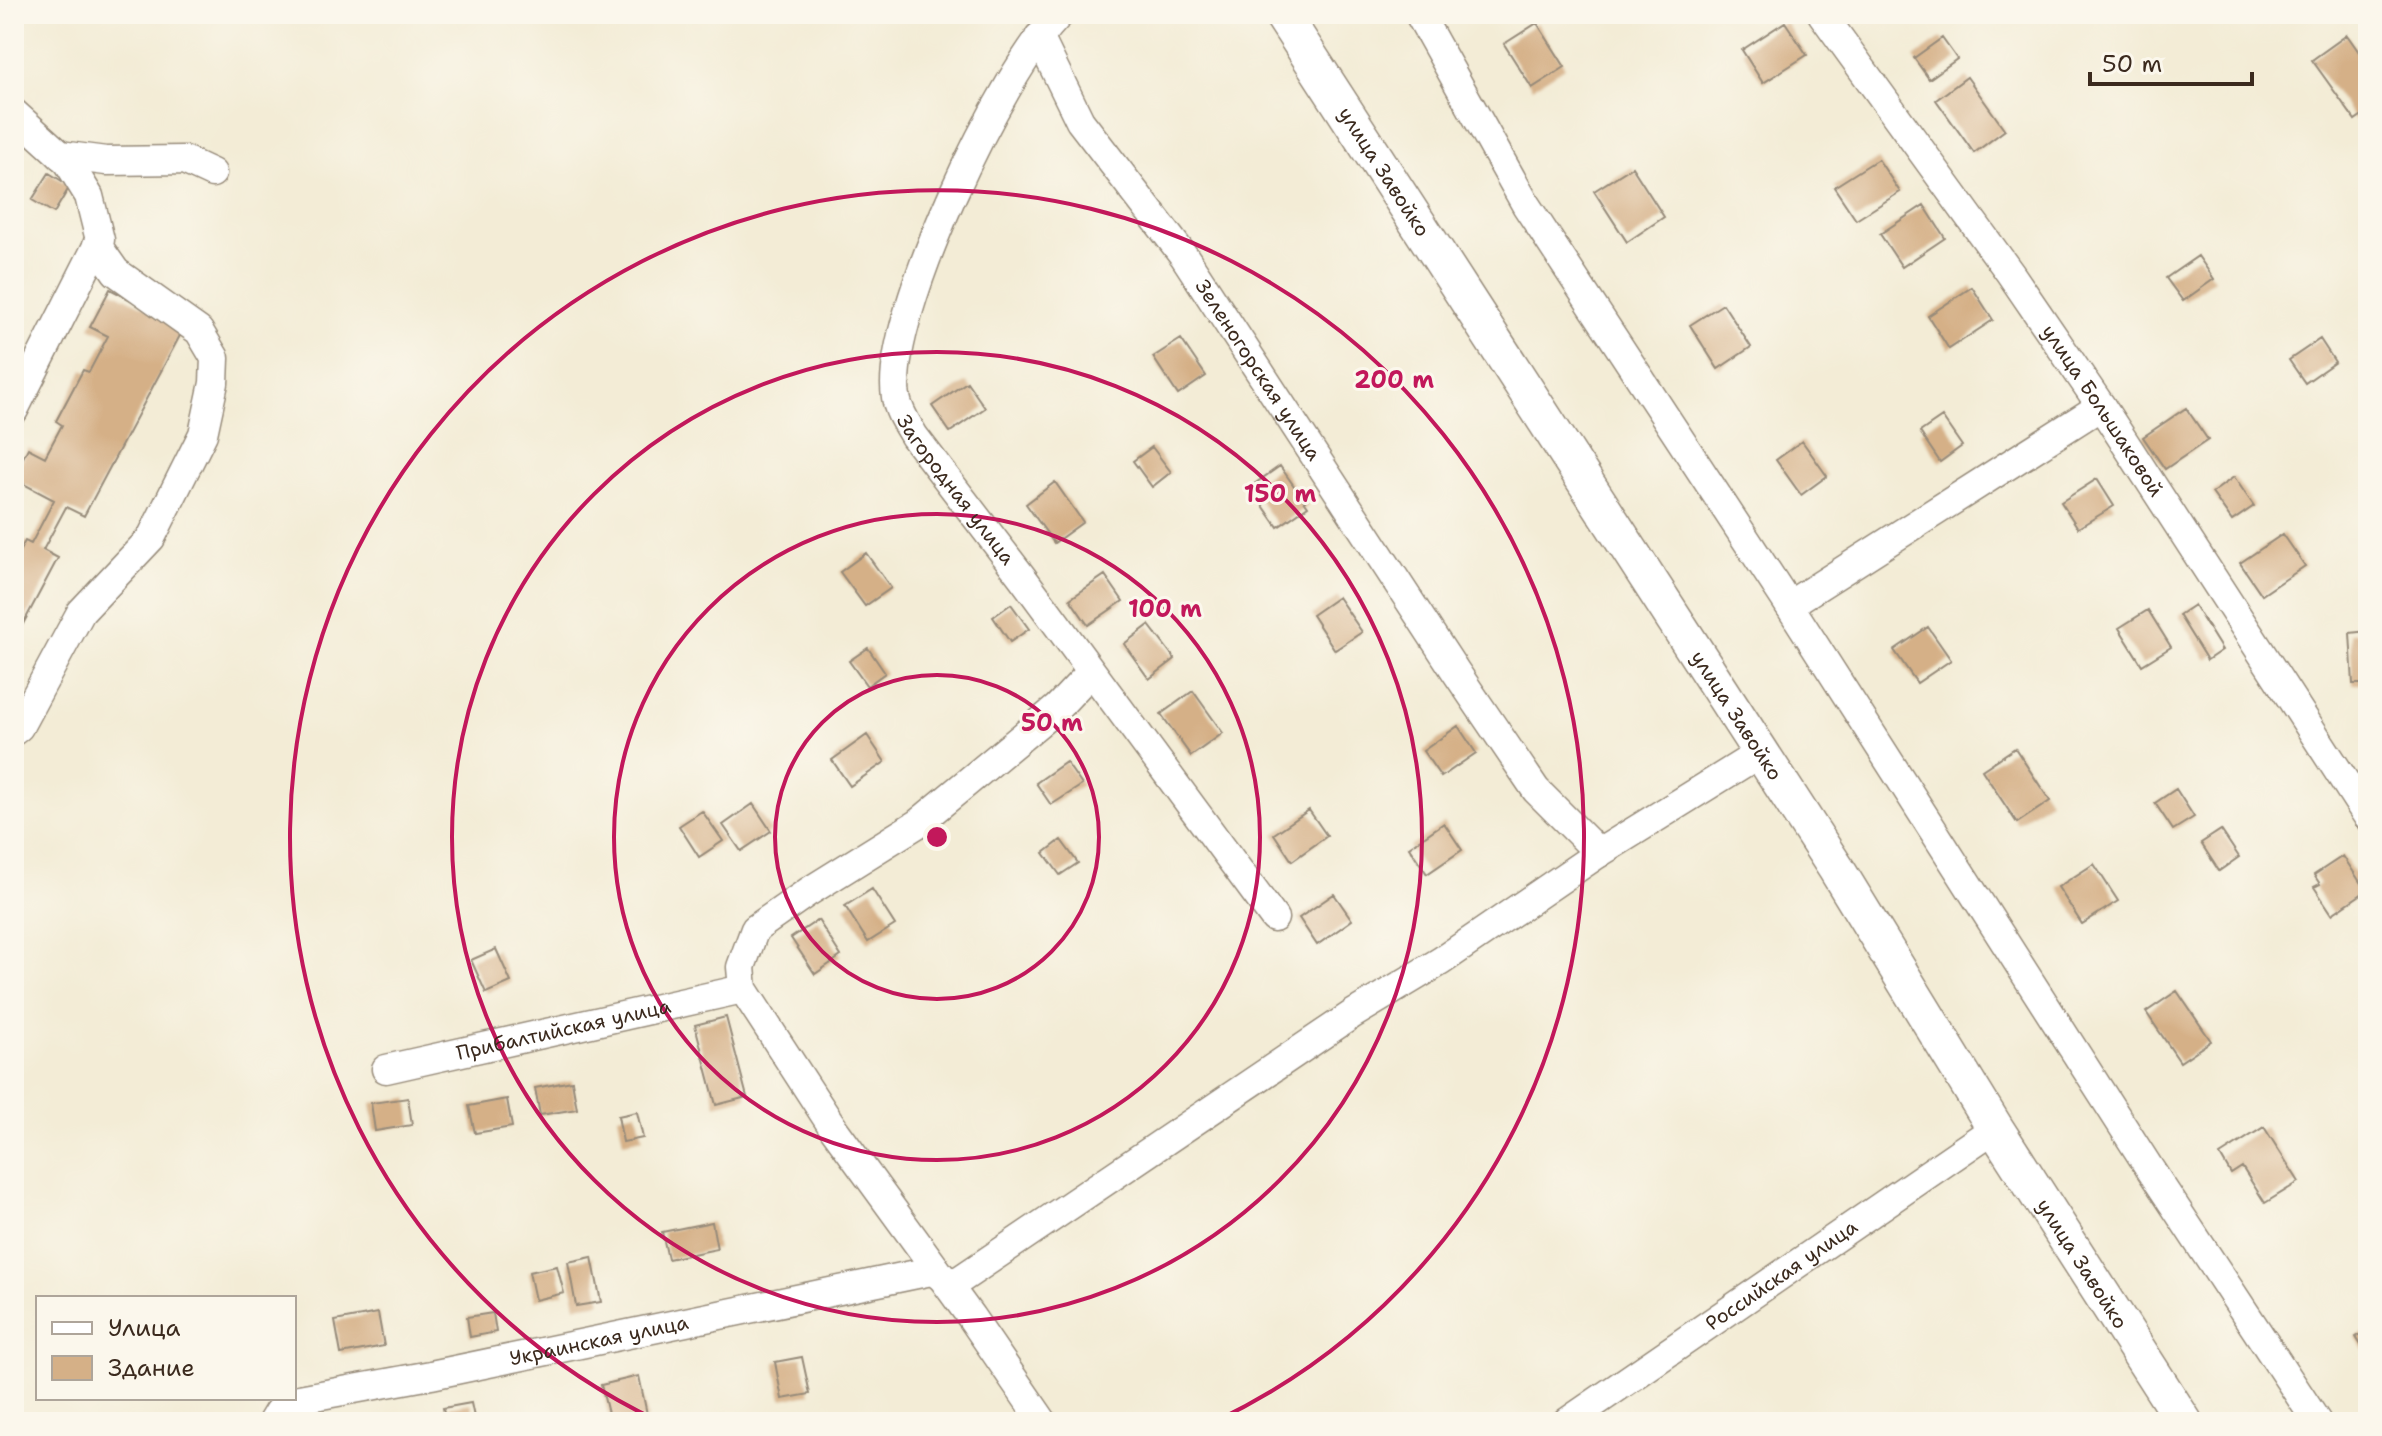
<svg xmlns="http://www.w3.org/2000/svg" width="2382" height="1436" font-family="'Shantell Sans',sans-serif">
	<style>
		.building { fill: #d5b087 }
		.lines { fill: none; stroke-linecap: round; stroke-linejoin: round }
		.minor-casing { stroke: #978b7a; stroke-width: 31 }
		.major-casing { stroke: #978b7a; stroke-width: 39 }
		.minor { stroke: #fff; stroke-width: 28 }
		.major { stroke: #fff; stroke-width: 36 }
		.ring { fill: none; stroke: #c2185b; stroke-width: 4 }
		.labels { text-anchor: middle; dominant-baseline: central; stroke-width: 6; stroke-linejoin: round; paint-order: stroke }
		.street-label { font-size: 20px; fill: #3b2a1e; stroke: #fbf7ec }
		.centre { fill: #c2185b; stroke: #fbf7ec; stroke-width: 4 }
		.ring-label { font-size: 24px; text-anchor: middle; font-weight: bold; fill: #c2185b; stroke: #fbf7ec; stroke-width: 6; stroke-linejoin: round; paint-order: stroke }
	</style>
	<rect width="100%" height="100%" fill="#fbf7ec"/>
	<filter id="ink" filterUnits="userSpaceOnUse"><feTurbulence type="fractalNoise" baseFrequency=".0125" numOctaves="2"/><feDisplacementMap in="SourceGraphic" scale="16" xChannelSelector="R" yChannelSelector="G"/><feConvolveMatrix kernelMatrix="1 2 1 2 8 2 1 2 1" color-interpolation-filters="sRGB"/></filter>
	<filter id="wash" filterUnits="userSpaceOnUse"><feTurbulence type="fractalNoise" baseFrequency=".006" numOctaves="4" result="noise"/><feDisplacementMap in="SourceGraphic" scale="32" xChannelSelector="R" yChannelSelector="G"/><feGaussianBlur stdDeviation="1.8" result="paint"/><feColorMatrix in="noise" values="0 0 0 0 0 0 0 0 0 0 0 0 0 0 0 0 0 1.4 0 .05"/><feComposite in="paint" operator="in"/></filter>
	<g filter="url(#wash)">
		<rect width="100%" height="100%" fill="#f3ecd6"/>
		<g id="blocks">
			<path class="building" d="M1785 22 1807 55 1763 83 1742 50Z
				M1537 23 1565 67 1532 88 1504 44Z
				M2347 35 2368 65V111L2355 120 2312 60Z
				M1942 38 1957 59 1929 79 1914 58Z
				M1967 77 2005 130 1974 153 1936 100Z
				M1878 159 1900 192 1856 220 1834 187Z
				M1632 167 1664 217 1627 242 1594 191Z
				M49 173 70 186 54 213 32 200Z
				M1924 205 1945 238 1902 267 1880 234Z
				M2198 256 2214 279 2183 301 2166 278Z
				M1972 287 1993 320 1949 349 1928 316Z
				M110 289 184 328 84 516 66 507 43 550 58 558 14 641V561L25 541 31 544 54 500 14 479V475L28 448 45 457 62 425 56 421 83 370 89 372 108 336 90 327Z
				M1723 304 1751 347 1718 369 1690 325Z
				M1181 339 1206 376 1178 395 1153 357Z
				M2320 339 2335 362 2305 383 2289 360Z
				M967 382 985 408 950 432 932 406Z
				M2186 408 2208 440 2165 469 2143 437Z
				M1942 417 1962 446 1940 462 1920 432Z
				M1802 441 1827 476 1801 495 1776 460Z
				M1152 447 1171 472 1152 487 1133 461Z
				M1280 466 1308 506 1278 527 1250 487Z
				M2234 477 2254 506 2232 521 2212 493Z
				M2097 479 2114 506 2078 528 2061 502Z
				M1055 482 1083 522 1054 543 1026 504Z
				M2283 534 2305 566 2262 595 2240 563Z
				M866 553 891 588 865 606 840 572Z
				M1105 575 1123 601 1088 625 1070 599Z
				M1338 597 1362 632 1335 650 1312 615Z
				M1011 604 1029 629 1010 642 993 617Z
				M2194 605 2222 650 2207 660 2179 615Z
				M2148 610 2171 647 2142 665 2119 628Z
				M1149 625 1175 659 1149 679 1124 644Z
				M1928 627 1951 660 1917 683 1894 650Z
				M2368 631V684H2353L2350 633Z
				M868 648 885 673 867 686 849 661Z
				M1193 691 1223 733 1191 756 1161 714Z
				M1458 726 1476 753 1441 777 1423 751Z
				M867 735 885 762 850 786 832 760Z
				M2015 748 2050 801 2017 823 1982 770Z
				M1066 762 1082 785 1051 805 1036 783Z
				M2176 789 2194 817 2173 830 2155 803Z
				M753 804 771 831 741 851 723 825Z
				M1309 810 1327 836 1292 861 1274 834Z
				M702 811 723 841 699 857 679 826Z
				M1444 823 1462 850 1427 874 1409 847Z
				M2221 830 2239 857 2219 871 2201 843Z
				M1061 840 1078 863 1060 875 1044 853Z
				M2343 856 2366 891 2332 914 2314 887 2320 884 2314 875Z
				M2094 864 2118 901 2082 924 2058 887Z
				M872 889 895 925 868 942 845 906Z
				M1334 894 1352 920 1317 945 1299 918Z
				M818 920 841 956 815 974 791 938Z
				M496 949 511 982 486 993 471 960Z
				M2177 991 2211 1041 2180 1062 2146 1012Z
				M726 1017 747 1097 716 1105 695 1025Z
				M572 1081 577 1109 540 1115 535 1088Z
				M408 1098 412 1125 375 1131 371 1103Z
				M507 1099 512 1127 475 1133 469 1106Z
				M637 1112 643 1138 623 1142 618 1116Z
				M2264 1127 2299 1182 2265 1203 2242 1167 2231 1174 2220 1155Z
				M712 1222 717 1249 668 1259 662 1232Z
				M592 1257 601 1302 576 1306 568 1262Z
				M557 1266 564 1293 535 1300 529 1272Z
				M378 1313 384 1346 341 1354 335 1321Z
				M493 1313 496 1332 470 1337 467 1317Z
				M2368 1330V1356L2356 1337Z
				M802 1357 810 1394 782 1399 775 1362Z
				M639 1376 648 1419 610 1422 601 1385Z
				M471 1403 475 1422H446L443 1408Z"/>
		</g>
	</g>
	<g filter="url(#ink)">
		<use href="#blocks" fill-opacity="0" stroke="#978b7a" stroke-width="2"/>
		<g class="lines">
			<g class="minor-casing">
				<g id="minor">
					<path id="s1" d="M1060 14C1003 68 883 320 896 397 898 411 907 424 914 436L1022 577 1274 918"/>
					<path d="M1419 14 1526 205 1789 605 2150 1169 2317 1422"/>
					<path id="s2" d="M1822 14 2010 273 2101 406 2368 817"/>
					<path id="s3" d="M1039 37 1080 121 1184 256 1456 672 1536 790 1599 853"/>
					<path d="M14 113 68 162 89 196 100 240 14 410"/>
					<path d="M60 155 106 161 184 160 212 173"/>
					<path d="M1789 605 2101 406"/>
					<path d="M14 731 19 727 81 612 151 538 203 434 214 383 215 358 199 331 116 272 97 245"/>
					<path id="s4" d="M386 1069 743 989"/>
					<path d="M940 1276 948 1281H958L1353 1014 1441 961 1599 853 1760 753"/>
					<path id="s5" d="M272 1422 278 1412 299 1399 431 1375 936 1270"/>
					<path d="M1043 1422 971 1317 834 1129 743 989 741 967 755 929 808 892 917 824 1057 708 1091 672"/>
					<path id="s6" d="M1567 1422 1995 1128"/>
				</g>
			</g>
			<g class="major-casing">
				<g id="major">
					<path id="s7" d="M1282 14 1837 870 1995 1128 2184 1422"/>
				</g>
			</g>
			<use href="#minor" class="minor"/>
			<use href="#major" class="major"/>
		</g>
	</g>
	<g class="ring">
		<circle cx="937" cy="837" r="162"/>
		<circle cx="937" cy="837" r="323"/>
		<circle cx="937" cy="837" r="485"/>
		<path d="M658 1421A647 647 0 1 1 1216 1421"/>
	</g>
	<g class="labels">
		<g class="street-label">
			<text stroke="none"><textPath href="#s7" startOffset="188">улица Завойко</textPath></text>
			<text stroke="none"><textPath href="#s3" startOffset="400">Зеленогорская улица</textPath></text>
			<text stroke="none"><textPath href="#s2" startOffset="486">улица Большаковой</textPath></text>
			<text stroke="none"><textPath href="#s1" startOffset="534">Загородная улица</textPath></text>
			<text stroke="none"><textPath href="#s7" startOffset="836">улица Завойко</textPath></text>
			<text stroke="none"><textPath href="#s4" startOffset="182">Прибалтийская улица</textPath></text>
			<text stroke="none"><textPath href="#s7" startOffset="1484">улица Завойко</textPath></text>
			<text stroke="none"><textPath href="#s6" startOffset="260">Российская улица</textPath></text>
			<text stroke="none"><textPath href="#s5" startOffset="342">Украинская улица</textPath></text>
		</g>
	</g>
	<circle cx="937" cy="837" r="12" class="centre"/>
	<g class="ring-label">
		<text x="1394" y="388">200 m</text>
		<text x="1280" y="502">150 m</text>
		<text x="1165" y="617">100 m</text>
		<text x="1052" y="731">50 m</text>
	</g>
	<rect width="2382" height="1436" fill="none" stroke="#fbf7ec" stroke-width="48"/>
	<rect x="36" y="1296" width="260" height="104" fill="#fbf7ec" stroke="#aea59a" stroke-width="2"/>
	<rect x="52" y="1322" width="40" height="12" fill="#ffffff" stroke="#aea59a" stroke-width="2"/>
	<text x="108" y="1336" font-size="24" fill="#3b2a1e">Улица</text>
	<rect x="52" y="1356" width="40" height="24" fill="#d5b087" stroke="#aea59a" stroke-width="2"/>
	<text x="108" y="1376" font-size="24" fill="#3b2a1e">Здание</text>
	<path d="M2090 72v12h162v-12" fill="none" stroke="#3b2a1e" stroke-width="4"/>
	<text x="2102" y="72" font-size="24" fill="#3b2a1e" stroke="#fbf7ec" stroke-width="6" paint-order="stroke">50 m</text>
</svg>
